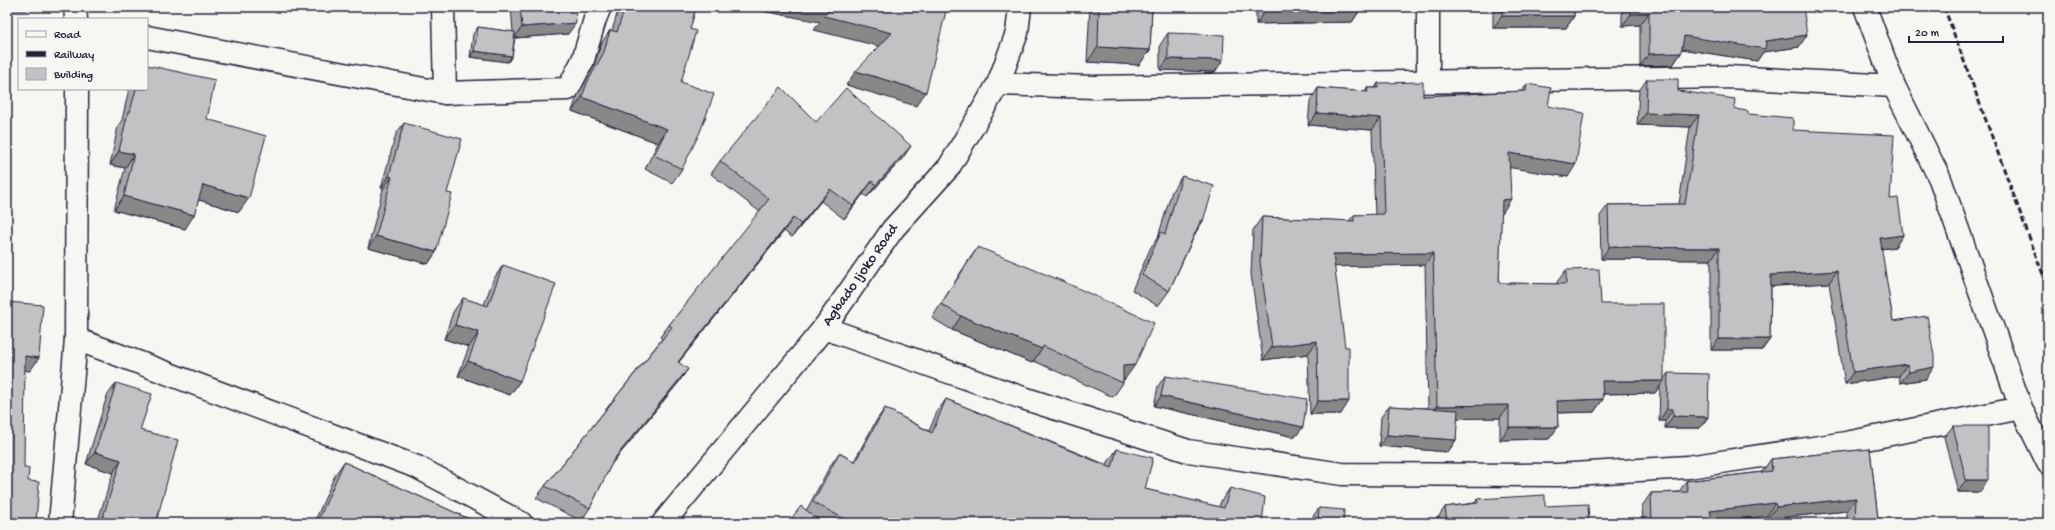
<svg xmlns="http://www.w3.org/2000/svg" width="2055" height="530" font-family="'Gochi Hand',sans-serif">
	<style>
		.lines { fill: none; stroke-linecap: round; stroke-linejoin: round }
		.street-casing { stroke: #22223b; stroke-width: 25 }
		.street { stroke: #f6f6f2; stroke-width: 22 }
		.rail { stroke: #22223b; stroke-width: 3; stroke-dasharray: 6 3; stroke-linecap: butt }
		.wall { fill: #a7a7a9; stroke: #22223b }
		.shaded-wall { fill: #888889; stroke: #22223b }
		.building { fill: #c2c2c4; stroke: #22223b }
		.labels { text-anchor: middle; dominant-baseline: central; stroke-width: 3.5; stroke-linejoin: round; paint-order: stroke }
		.street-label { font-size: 15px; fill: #22223b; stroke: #f6f6f2 }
	</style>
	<rect width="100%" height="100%" fill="#f6f6f2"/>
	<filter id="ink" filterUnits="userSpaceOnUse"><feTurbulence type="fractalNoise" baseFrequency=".025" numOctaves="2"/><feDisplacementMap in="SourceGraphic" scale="8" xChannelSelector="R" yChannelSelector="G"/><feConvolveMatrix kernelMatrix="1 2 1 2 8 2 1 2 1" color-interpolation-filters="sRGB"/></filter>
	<g filter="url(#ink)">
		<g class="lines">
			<g class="street-casing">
				<g id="street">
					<path d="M75 7 76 19"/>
					<path d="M443 7 445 93"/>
					<path d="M1865 7 1894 86 1940 179 2021 408 2048 463"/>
					<path d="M147 37 445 93 568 89 583 60 595 19 600 7"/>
					<path d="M1428 81V7"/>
					<path d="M998 84 1094 87 1728 77 1894 86"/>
					<path d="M824 328 1020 397 1188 451 1342 474 1557 475 1688 467 1846 443 2021 408"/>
					<path d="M76 339 417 467 521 523"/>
					<path d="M60 523 76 339 77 89"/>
					<path id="s1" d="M663 523 824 328 893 229 949 167 998 84 1017 33 1020 7"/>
				</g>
			</g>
			<use href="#street" class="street"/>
			<path class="rail" d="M1944 7 2048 288"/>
		</g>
		<path class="wall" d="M511 7H575L568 34 515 38 512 56 508 62 470 57 473 34 478 27 513 32Z
			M619 7H696L690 29 681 82 682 169 672 183 645 169 658 143 572 111 577 97 594 66 601 44 610 30 612 31Z
			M1090 7H1152L1150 50 1139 65 1087 62Z
			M1256 7H1362L1352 22 1256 24Z
			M1493 7H1574V16L1566 28H1493Z
			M1622 7H1803L1799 47 1763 52 1757 61 1682 49 1681 53 1673 65 1640 66V25L1622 26Z
			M1168 33 1215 72 1160 70V45Z
			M1647 79 1678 91 1734 109 1793 130 1890 199 1903 235 1895 247 1881 249 1893 321 1926 379 1900 383 1899 376 1845 384 1829 283 1771 286 1770 339 1762 350H1711V260L1601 259 1600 216 1608 205 1679 204 1690 127 1637 125 1639 91Z
			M1378 83 1423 96 1522 91 1527 84 1548 106 1568 177 1510 167 1503 212H1501L1499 283 1557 284V282L1566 270 1601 304 1664 379 1668 373 1708 417 1700 428H1665V421H1659L1660 387 1655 393 1603 394V399L1594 412 1557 413 1558 427 1549 439 1500 440V418H1457L1456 440 1448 452 1379 446 1381 417 1389 406 1428 408 1425 265 1334 266 1341 414H1310L1308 354 1263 360 1251 274 1253 230 1262 217 1349 221 1354 215H1375L1372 130 1308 125 1310 101 1318 88 1365 92 1367 88H1375Z
			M129 89H147L207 119 239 212 199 200 185 229 114 210 125 168 110 165 118 126 122 120Z
			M816 122 902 159 867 197 863 194 844 219 821 201 792 237 784 231 679 362V382L612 463 590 508 581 521 536 498 545 486 662 339 660 337 669 325 760 212 711 174 720 161Z
			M404 123 447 193 436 252 428 264 368 248 383 189 381 188 396 134Z
			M1182 176 1203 221 1196 232 1169 291 1158 306 1132 290 1151 247 1158 237 1172 191Z
			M978 247 1125 379H1123V383L1113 397 1034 361 1032 363 952 330 932 318 968 261Z
			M503 265 520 381 510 395 458 376 469 347 444 339 453 312 463 298 484 305 493 280Z
			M1165 376 1303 427 1295 437 1154 406 1158 386Z
			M116 383 140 430 156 523H97L113 473 86 464 107 396Z
			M946 399 1107 465 1108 462 1117 449 1145 489 1219 507 1221 501 1230 488 1262 523H788L806 511 830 466 839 453 854 461 876 421 885 408 929 431 937 412Z
			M1953 426 1980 492H1958L1944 437Z
			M1870 449 1878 519 1930 523H1847V511L1767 519V516L1713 522V523H1643L1642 506 1651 493 1679 492 1686 481 1762 472 1771 459Z
			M344 462 478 523H314L335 475Z
			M1478 499 1545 506 1589 523H1435V522L1445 507 1474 503Z
			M1319 508 1343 523H1311V519Z"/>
		<path class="shaded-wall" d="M7 7H29L27 10H7Z
			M741 7H821L831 9 892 33 882 47 814 30 820 22Z
			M1362 7 1352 22 1256 24 1266 9Z
			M1649 13 1640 25 1622 26 1631 14Z
			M1502 16H1574L1566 28H1493Z
			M576 23 568 34 514 38 522 27Z
			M1807 35 1799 47 1763 52 1757 61 1676 48 1684 36 1766 41Z
			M1098 47 1150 50 1139 65 1087 62Z
			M474 51 512 56 508 62 470 57Z
			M1681 53 1673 65 1640 66 1649 54Z
			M1168 59 1223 60 1215 72 1160 70Z
			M856 71 926 92 916 106 846 85Z
			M582 97 667 129 658 143 572 111Z
			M1317 113 1381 118 1372 130 1308 125Z
			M1646 113 1699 115 1690 127 1637 125Z
			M911 146 902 159 867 197 876 185Z
			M119 151 134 154 125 168 110 165Z
			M1509 153 1576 164 1568 177 1500 166Z
			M389 176 392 177 383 189 381 188Z
			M872 181 863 194 844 219 853 206Z
			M203 185 249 198 239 212 193 198Z
			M830 189 821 201 792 237 801 224Z
			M124 196 194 215 185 229 114 210Z
			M1511 199 1503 212H1493L1502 200Z
			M793 218 784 231 669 374 678 362Z
			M1201 220 1203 221 1193 236Z
			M1903 235 1895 247 1872 250 1880 238Z
			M376 236 436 252 428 264 368 248Z
			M1609 247 1719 248 1711 260 1601 259Z
			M1433 253 1425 265 1324 267 1333 254Z
			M1837 271 1829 283 1762 287 1771 275Z
			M961 316 1042 349 1032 363 952 330Z
			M455 325 479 332 469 347 444 339Z
			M1719 339H1770L1762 350H1711Z
			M1317 341 1308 354 1263 360 1272 347Z
			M25 356 39 358 30 371 16 370Z
			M468 361 520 381 510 395 458 376Z
			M1907 364 1899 376 1845 384 1853 372Z
			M1135 365 1125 379 1117 380 1123 366Z
			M1934 367 1926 379 1900 383 1909 372Z
			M688 369 679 382 605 472 614 459Z
			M1602 381H1664L1655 393 1594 394Z
			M1161 396 1303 427 1295 437 1154 406Z
			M1603 399 1594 412 1548 413 1557 401Z
			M1318 401H1349L1341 414H1310Z
			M1509 405 1500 418 1429 419 1437 406Z
			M1667 409H1673L1665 421H1659Z
			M1673 416 1708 417 1700 428H1665Z
			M1509 427H1558L1549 439 1500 440Z
			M1387 435 1456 440 1448 452 1379 446Z
			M95 452 121 460 113 473 86 464Z
			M1966 480H1988L1980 492H1958Z
			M1856 498 1847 511 1767 519 1776 507Z
			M1775 503 1767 516 1705 523 1710 511Z"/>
		<path class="building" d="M520 7H575L576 23 522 27Z
			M625 7H696L690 29 696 31 681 82 714 94 700 132 682 169 654 155 667 129 582 97 587 83 604 52 610 30 617 32Z
			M821 7H947L926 92 856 71 892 33 824 16 831 9Z
			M1099 7H1152L1150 50 1098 47Z
			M1266 7H1354L1266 9Z
			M1502 7H1574V16H1502Z
			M1631 7H1803L1807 35 1766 41 1765 49 1684 36 1681 53 1649 54V13L1631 14Z
			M478 27 515 32 512 56 474 51Z
			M1168 33 1224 35 1223 60 1168 59Z
			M147 65 215 80 207 119 266 136 249 198 203 185 194 215 124 196 134 154 119 151 128 112H130L136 89H147Z
			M1647 79H1678V91L1735 99 1734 109 1748 111V114L1793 118V130L1894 135 1890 199 1898 198 1903 235 1880 238 1893 321 1927 316 1934 356V367L1909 372 1907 364 1853 372 1837 271 1771 275 1770 339H1719V248L1609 247 1608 205 1685 204 1699 115 1646 113Z
			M1423 82V96L1526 91 1527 84 1551 88 1548 106 1584 113 1576 164 1509 153 1511 199 1502 200 1499 283 1566 284V270L1599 269 1601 304H1664V381H1602L1603 399 1557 401 1558 427H1509V405L1437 406 1433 253 1333 254 1345 347H1349V401H1318L1317 341 1272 347 1260 262 1262 217 1354 221V215L1384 214 1381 118 1317 113 1318 88 1368 92 1367 88H1378V83Z
			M781 87 816 122 846 88 911 146 876 185 872 181 853 206 830 189 801 224 793 218 678 362 688 369 614 459 590 508 545 486 672 327 669 325 769 199 720 161Z
			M404 123 462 139 447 193 452 194 436 252 376 236 392 177 389 176Z
			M1182 176 1214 186 1203 221 1201 220 1169 291 1142 275 1161 232 1165 234Z
			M978 247 1062 281 1154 323 1135 365 1123 366V383L1043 346 1042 349 961 316 941 304Z
			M503 265 556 284 520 381 468 361 479 332 455 325 463 298 488 306Z
			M7 302 43 305 39 358 25 356 24 468H29L28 481 39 482 36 523H7Z
			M1668 373 1709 374 1708 417 1673 416V409H1667Z
			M1165 376 1307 399 1303 427 1161 396Z
			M116 383 152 394 140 430 178 440 156 523H101L121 460 95 452Z
			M946 399 1112 468 1117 449 1153 458 1145 489 1224 508 1230 488 1265 497 1262 523H852L813 502 839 453 855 462 885 408 932 433Z
			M1389 406 1458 410 1456 440 1387 435Z
			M1953 426H1988V480H1966Z
			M1870 449 1878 519 1930 520V523H1855L1856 498 1776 507 1775 503 1710 511 1713 523H1652L1651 493 1688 492 1686 481 1772 471 1771 459Z
			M344 462 478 523H317Z
			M1545 495V506L1588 504 1589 523H1447L1445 507 1478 503V499Z
			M801 506 821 522 820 523H788Z
			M1319 508 1344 510 1343 523H1318Z"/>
	</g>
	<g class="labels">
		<g class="street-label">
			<text stroke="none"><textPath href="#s1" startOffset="317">Agbado Ijoko Road</textPath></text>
		</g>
	</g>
	<rect width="2055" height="530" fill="none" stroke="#f6f6f2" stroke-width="24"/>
	<rect x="12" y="12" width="2031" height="506" fill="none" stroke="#22223b" stroke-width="1.5" filter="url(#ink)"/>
	<rect x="18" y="18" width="130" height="72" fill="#f6f6f2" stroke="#a1a1a9"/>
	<rect x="26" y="31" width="20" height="6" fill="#f6f6f2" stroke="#a1a1a9"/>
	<text x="54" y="38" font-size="12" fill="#22223b">Road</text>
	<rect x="26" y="51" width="20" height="6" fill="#22223b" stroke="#a1a1a9"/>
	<text x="54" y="58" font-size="12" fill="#22223b">Railway</text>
	<rect x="26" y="68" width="20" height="12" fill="#c2c2c4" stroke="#a1a1a9"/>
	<text x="54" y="78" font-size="12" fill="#22223b">Building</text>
	<path d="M1909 36v6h94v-6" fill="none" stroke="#22223b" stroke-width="2"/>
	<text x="1915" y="36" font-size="12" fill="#22223b" stroke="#f6f6f2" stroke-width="3" paint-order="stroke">20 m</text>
</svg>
